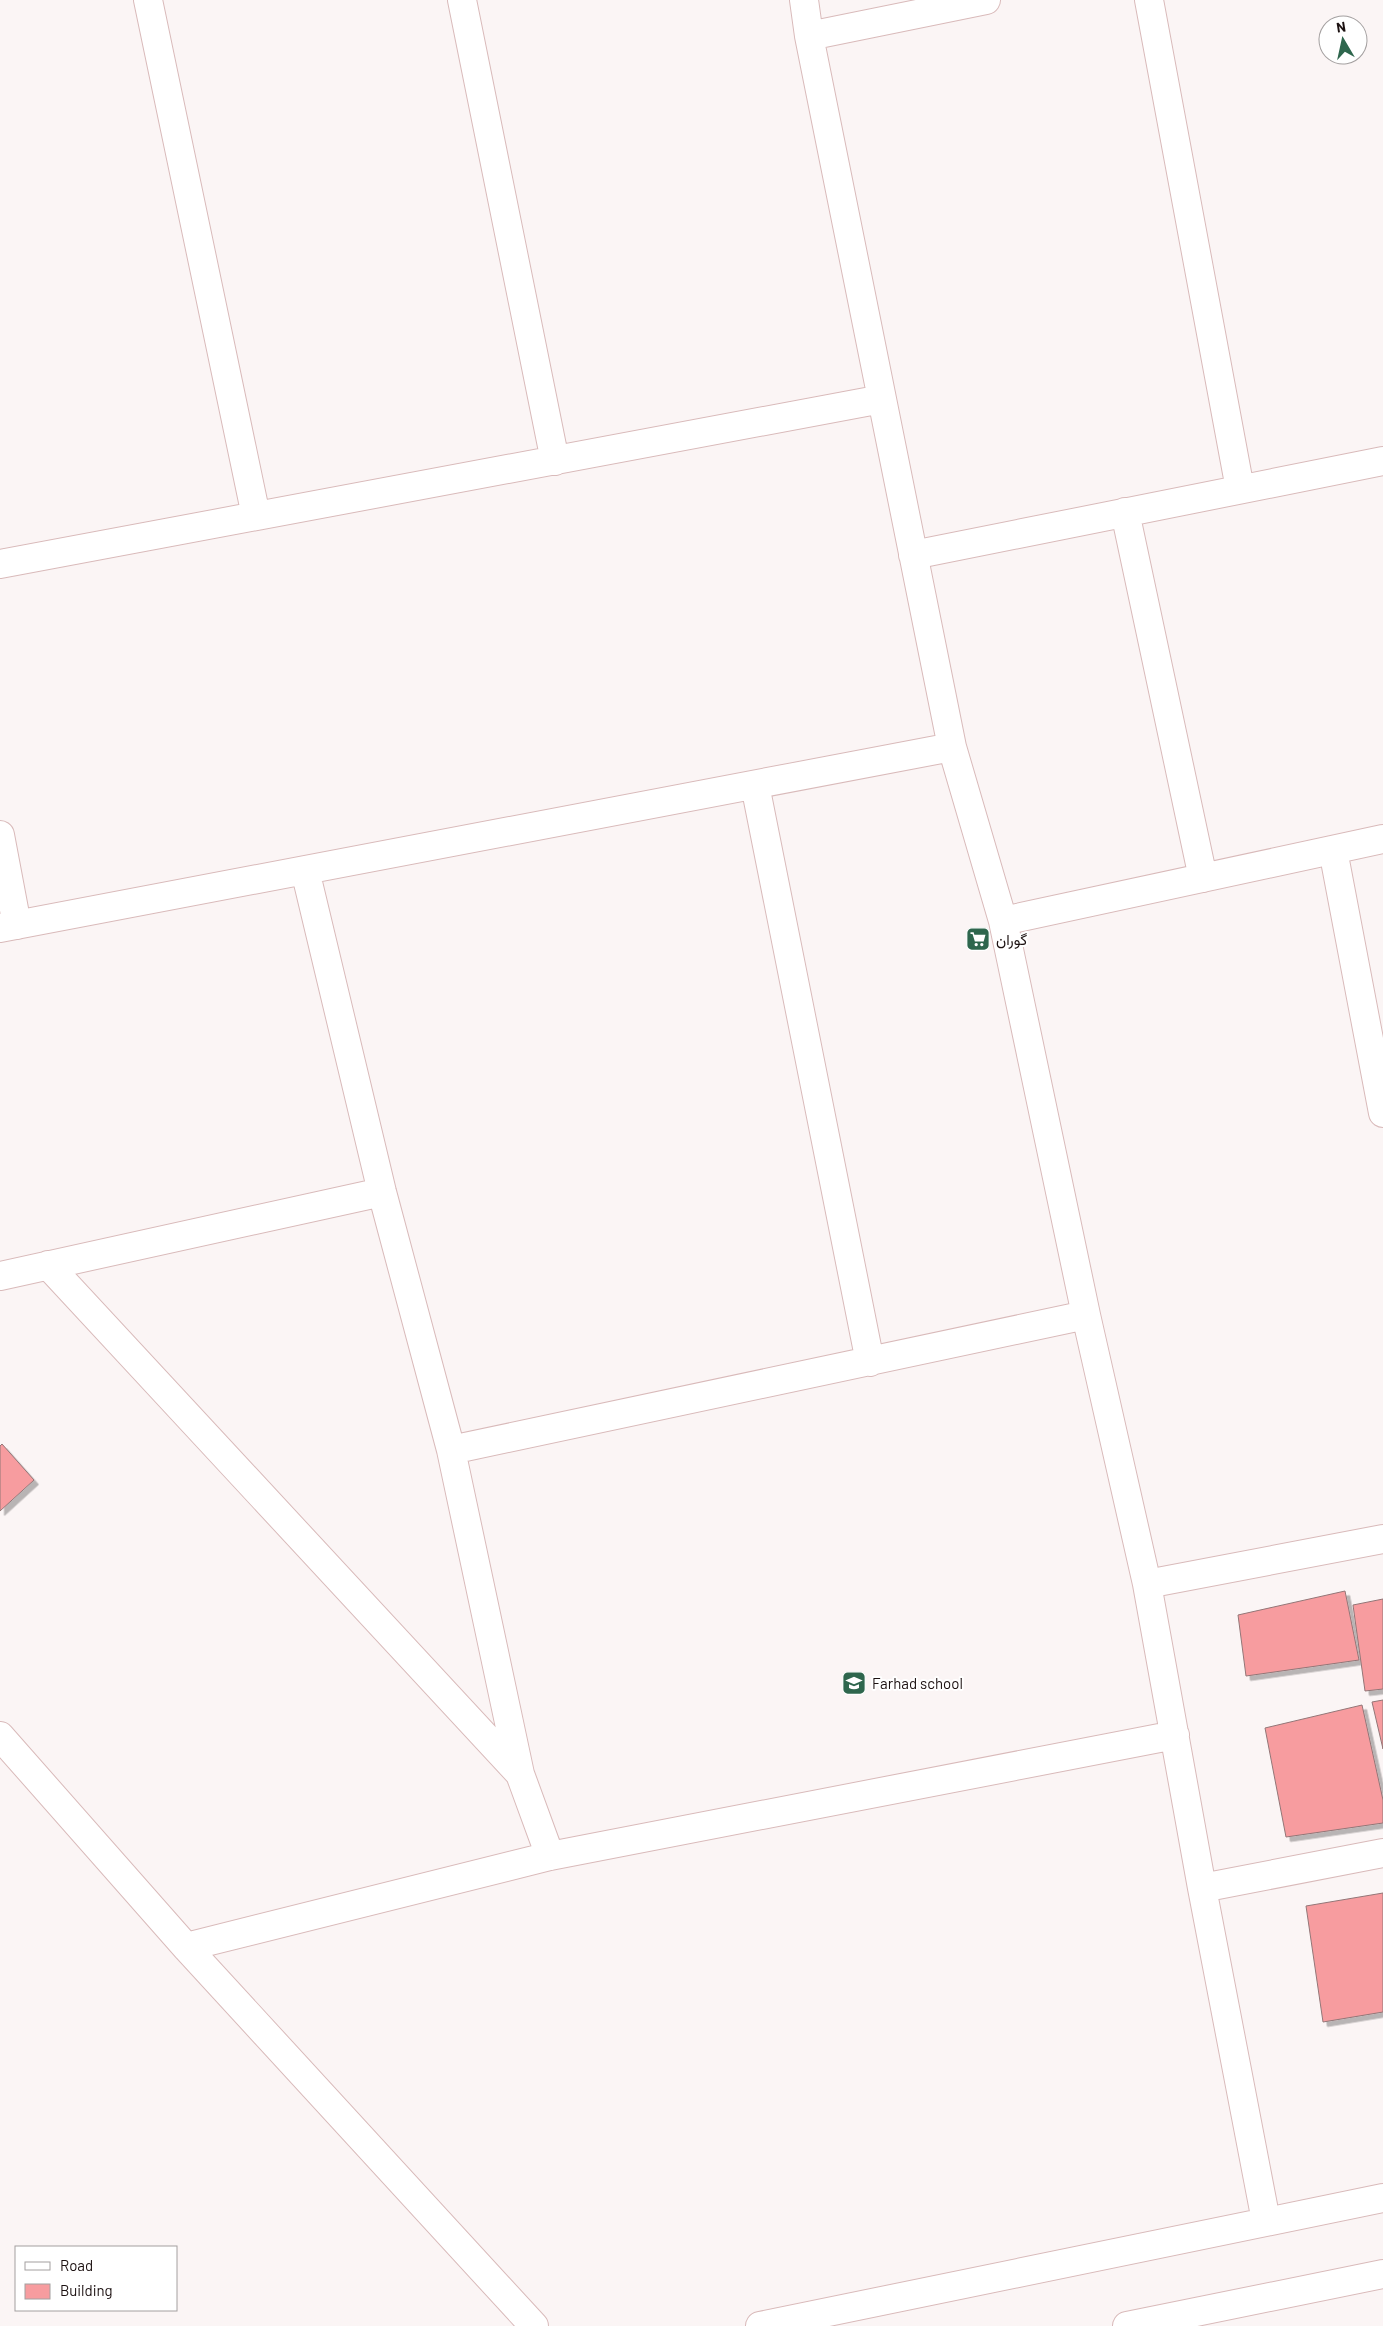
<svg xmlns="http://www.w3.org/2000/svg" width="1383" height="2326" font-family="Barlow,Vazirmatn,sans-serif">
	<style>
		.building { fill: #f79c9f; stroke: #937677; filter: url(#shadow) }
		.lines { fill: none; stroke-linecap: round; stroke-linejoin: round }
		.minor-casing { stroke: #d9baba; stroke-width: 30 }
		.minor { stroke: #fff; stroke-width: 28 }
		.labels { text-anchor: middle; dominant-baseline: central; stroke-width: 4; stroke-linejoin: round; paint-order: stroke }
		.poi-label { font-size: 15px; fill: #1c1111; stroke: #fff; text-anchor: start }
	</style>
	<defs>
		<filter id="shadow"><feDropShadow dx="4.5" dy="4.5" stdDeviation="0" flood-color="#0004"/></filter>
	</defs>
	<rect width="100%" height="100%" fill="#fbf5f5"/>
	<path class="building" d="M2 1444 34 1480 0 1511V1446Z
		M1345 1591 1359 1660 1246 1676 1238 1615Z
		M1383 1599V1689L1365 1691 1353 1605Z
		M1383 1700V1749L1372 1702Z
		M1362 1705 1383 1800V1823L1286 1837 1265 1728Z
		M1383 1893V2012L1323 2022 1306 1906Z"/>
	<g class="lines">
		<g class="minor-casing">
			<path id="minor" d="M148 0 256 516
				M462 0 555 461
				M804 0 809 36 952 747 1003 921 1086 1315 1147 1584 1202 1888 1266 2221
				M1149 0 1240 489
				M809 36 986 0
				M1125 512 1203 878
				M913 555 1383 461
				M0 564 882 399
				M755 785 870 1362
				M0 835 17 925
				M1333 850 1383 1113
				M305 870 382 1192 451 1450 520 1774 550 1856
				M1003 921 1383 839
				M0 928 952 747
				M48 1265 520 1774
				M0 1276 382 1192
				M451 1450 1086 1315
				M1147 1584 1383 1539
				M0 1736 186 1947 534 2326
				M1202 1888 1383 1853
				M186 1947 550 1856 1175 1735
				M760 2326 1383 2198
				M1127 2326 1383 2274"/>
		</g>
		<use href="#minor" class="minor"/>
	</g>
	<defs>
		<g id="supermarket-square" transform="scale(1.25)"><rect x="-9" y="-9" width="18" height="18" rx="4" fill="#2e664d" stroke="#fff"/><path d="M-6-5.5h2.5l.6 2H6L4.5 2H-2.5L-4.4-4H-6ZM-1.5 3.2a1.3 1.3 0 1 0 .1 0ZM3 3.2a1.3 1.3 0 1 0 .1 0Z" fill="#fff"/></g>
		<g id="school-square" transform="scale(1.25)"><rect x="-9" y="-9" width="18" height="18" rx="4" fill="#2e664d" stroke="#fff"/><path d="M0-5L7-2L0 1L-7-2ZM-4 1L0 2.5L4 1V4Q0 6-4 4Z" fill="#fff"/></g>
	</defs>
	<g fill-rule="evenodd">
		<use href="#supermarket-square" x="978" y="939"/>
		<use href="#school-square" x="854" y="1683"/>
	</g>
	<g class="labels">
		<g class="poi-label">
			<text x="996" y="939">گوران</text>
			<text x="872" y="1683">Farhad school</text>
		</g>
	</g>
	<rect x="15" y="2246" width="162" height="65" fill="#ffffff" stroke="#a4a0a0"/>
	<rect x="25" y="2262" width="25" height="8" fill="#ffffff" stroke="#a4a0a0"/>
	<text x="60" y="2271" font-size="15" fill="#1c1111">Road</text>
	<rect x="25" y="2284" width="25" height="15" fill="#f79c9f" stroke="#a4a0a0"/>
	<text x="60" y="2296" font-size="15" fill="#1c1111">Building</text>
	<g transform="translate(1343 40) rotate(351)"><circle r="24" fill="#ffffff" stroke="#a4a0a0"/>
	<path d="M0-4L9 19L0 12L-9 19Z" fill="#2e664d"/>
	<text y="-8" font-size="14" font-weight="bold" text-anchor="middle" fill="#1c1111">N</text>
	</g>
</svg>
